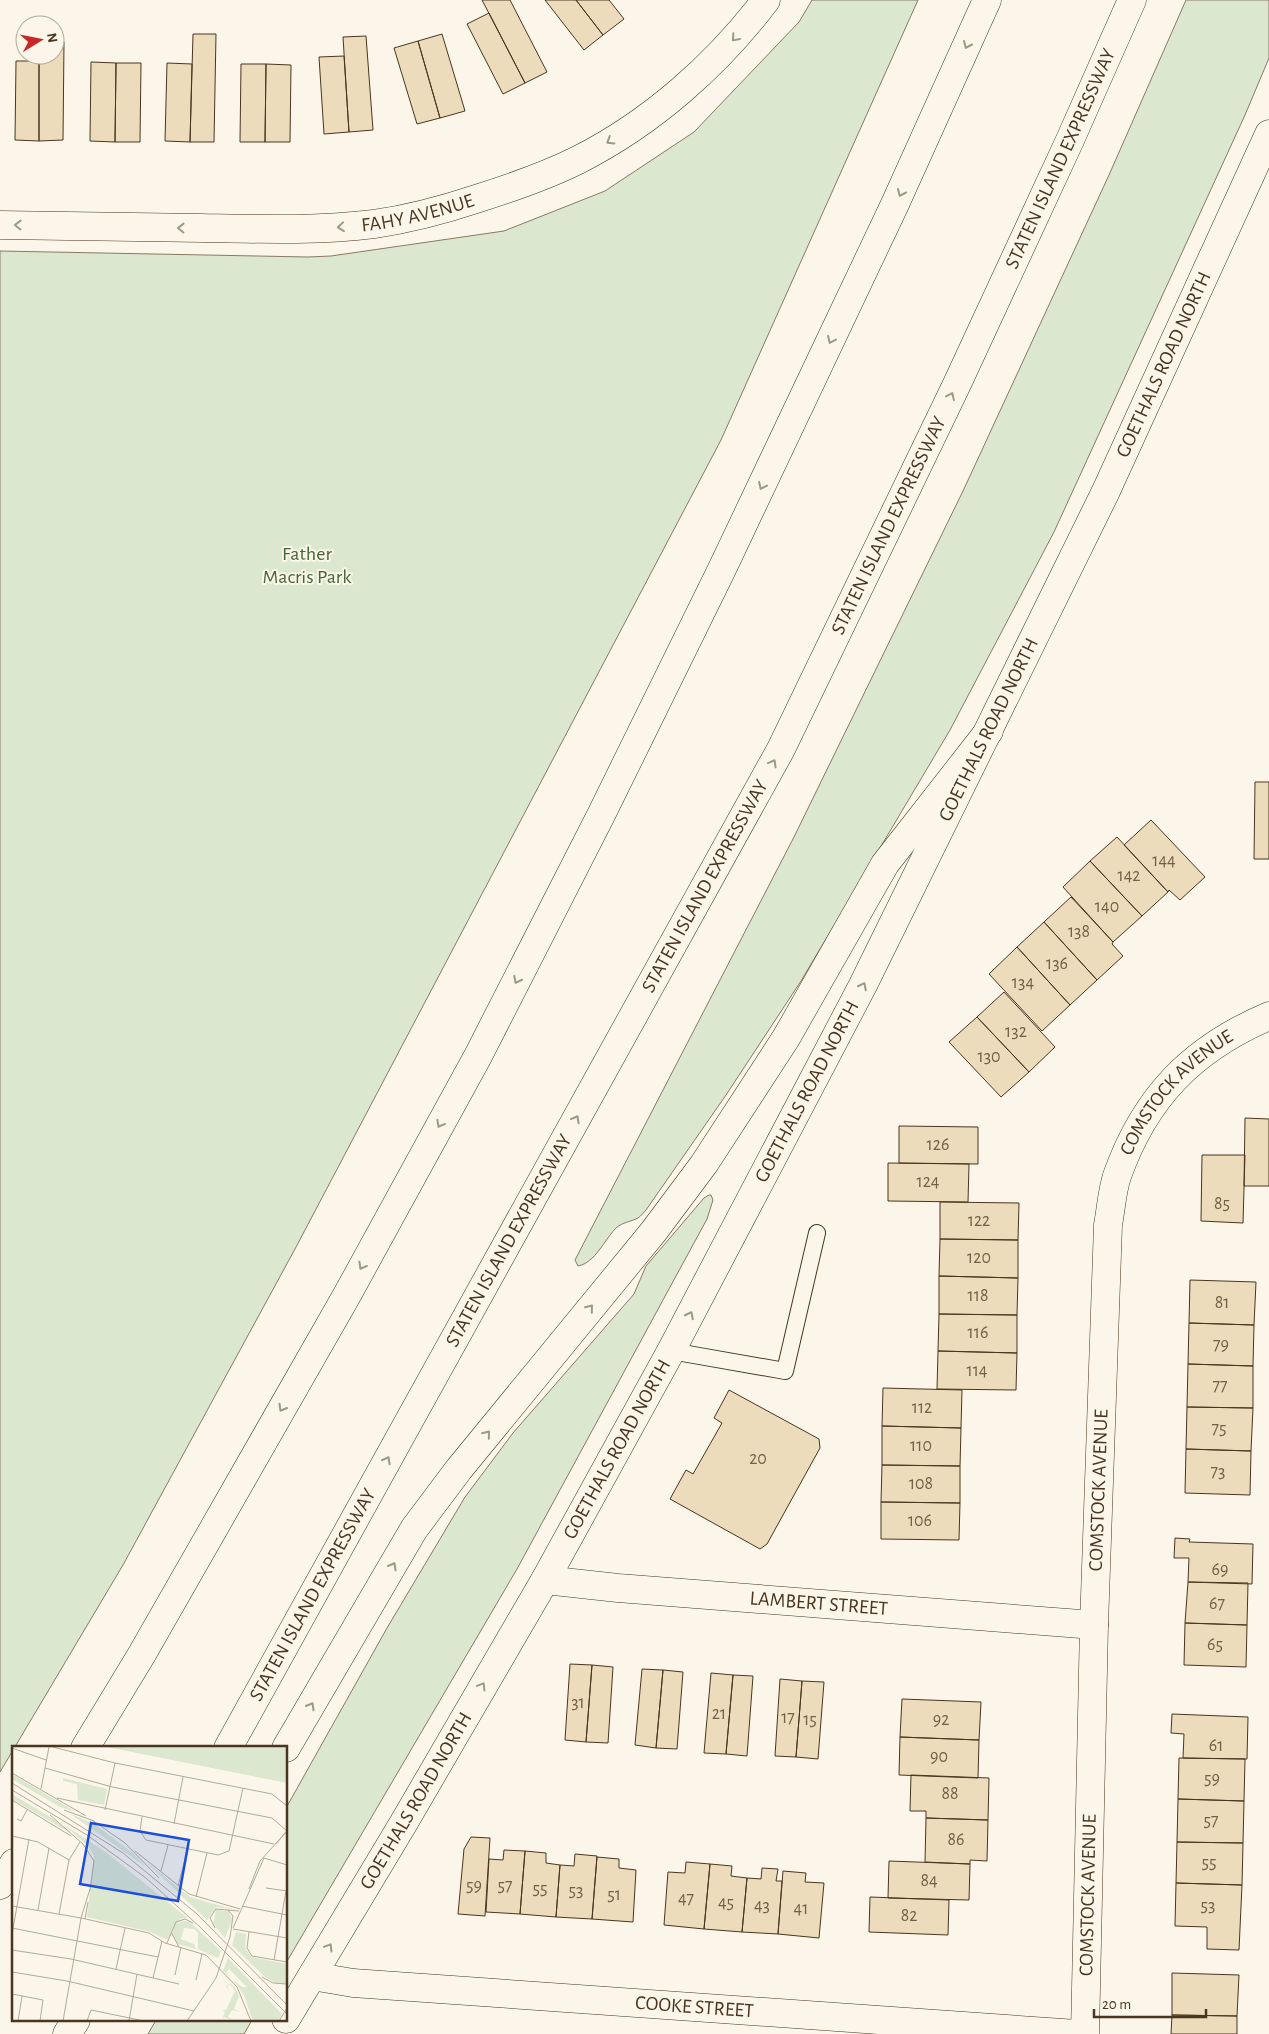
<svg xmlns="http://www.w3.org/2000/svg" width="1269" height="2034" font-family="'Alegreya Sans',sans-serif">
	<style>
		.green { fill: #dce7d0; stroke: #887966 }
		.building { fill: #ecdcbc; stroke: #4a3520 }
		.lines { fill: none; stroke-linecap: round; stroke-linejoin: round }
		.lane-casing { stroke: #4a3520; stroke-width: 18 }
		.street-casing { stroke: #4a3520; stroke-width: 29 }
		.secondary-casing { stroke: #4a3520; stroke-width: 29 }
		.highway-casing { stroke: #4a3520; stroke-width: 29 }
		.lane { stroke: #fbf6e9; stroke-width: 16 }
		.street { stroke: #fbf6e9; stroke-width: 28 }
		.secondary { stroke: #fbf6e9; stroke-width: 28 }
		.highway { stroke: #fbf6e9; stroke-width: 28 }
		.oneway { stroke: #a29684 }
		.labels { text-anchor: middle; dominant-baseline: central; stroke-width: 4; stroke-linejoin: round; paint-order: stroke }
		.number-label { font-size: 18px; fill: #725f47 }
		.street-label { font-size: 20px; fill: #4a3520; stroke: #fbf6e9 }
		.park-label { font-size: 20px; fill: #436837; stroke: #fbf6e9 }
		.inset-road { fill: none; stroke: #b4a999; stroke-width: 1 }
		.view { fill: #1d4ed8; fill-opacity: 0.15; stroke: #1d4ed8; stroke-width: 2.5 }
		.inset-edge { fill: none; stroke: #4a3520; stroke-width: 2.5 }
	</style>
	<rect width="100%" height="100%" fill="#fbf6e9"/>
	<path class="green" d="M812 0H918L721 440 295 1249 123 1565 0 1772V251L308 257 331 256 504 231 605 191 694 132 799 22Z
		M1186 0H1269V58L1245 115 1054 532 950 730 801 981 726 1095 646 1210C644 1212 641 1216 638 1218 630 1222 623 1222 616 1228 605 1239 595 1263 578 1266L575 1260 794 837 963 491 1109 175Z
		M709 1195H711L713 1200 707 1219 517 1569 286 1963V1808L387 1628 465 1497 513 1433 634 1294 646 1266 704 1198Z
		M156 2020H252L244 2034H148Z"/>
	<path class="building" d="M482 0H510L547 72 525 83Z
		M545 0H576L603 35 584 50Z
		M576 0H609L624 19 603 35Z
		M489 13 525 83 503 94 467 24Z
		M193 34H216L214 142H190Z
		M442 34 465 111 440 118 418 41Z
		M366 36 373 130 349 132 343 37Z
		M418 41 440 118 417 124 394 48Z
		M55 42H64L63 140 39 141V61H44V55H55Z
		M344 56 349 132 324 134 319 57Z
		M16 61H39V141L15 140Z
		M91 62 116 63 115 142 90 141Z
		M116 63H141L140 142H115Z
		M167 63 192 64 190 142 165 141Z
		M241 64H266L265 142H240Z
		M266 64 291 65 290 142H265Z
		M1255 782H1269V859H1254Z
		M1151 820 1205 877 1180 900 1169 890 1168 892 1124 845Z
		M1117 837 1168 892 1142 916 1090 861Z
		M1090 861 1142 916 1113 942 1063 887Z
		M1071 897 1113 942 1112 944 1123 956 1097 980 1044 922Z
		M1044 922 1097 980 1070 1005 1017 947Z
		M1017 947 1070 1005 1042 1031 989 974Z
		M1004 992 1055 1047 1029 1072 977 1017Z
		M977 1017 1029 1072 1001 1097 949 1042Z
		M1245 1118 1269 1119V1186H1244Z
		M899 1126 978 1127V1164L899 1163Z
		M1202 1155H1245L1243 1223 1201 1221Z
		M888 1163 969 1164 968 1202 888 1201Z
		M940 1202 1019 1203 1018 1240 940 1239Z
		M940 1239 1018 1240V1278L939 1276Z
		M939 1276 1018 1278 1017 1315 939 1314Z
		M1190 1280 1256 1282 1254 1325 1189 1323Z
		M939 1314 1017 1315V1353L938 1351Z
		M1189 1323 1254 1325 1253 1366 1188 1364Z
		M938 1351 1017 1353 1016 1390 937 1389Z
		M1188 1364 1253 1366V1408L1187 1407Z
		M883 1388 962 1390 961 1428 882 1426Z
		M729 1390 819 1439 820 1448 767 1544 760 1549 670 1499 686 1470 693 1474 722 1423 714 1418Z
		M1187 1407 1253 1408 1251 1451 1186 1449Z
		M882 1426 961 1428 960 1466 882 1465Z
		M1186 1449 1251 1451 1250 1495 1185 1493Z
		M882 1465 960 1466V1503L881 1502Z
		M881 1502 960 1503 959 1540 881 1539Z
		M1175 1538 1190 1539 1189 1542 1253 1544 1252 1584 1188 1582 1189 1558H1174Z
		M1188 1582 1248 1583 1247 1625 1185 1623Z
		M1185 1623 1247 1625 1246 1667 1184 1665Z
		M570 1664 592 1665 586 1742 565 1740Z
		M592 1665 613 1667 608 1743 586 1742Z
		M642 1669 663 1670 656 1748 635 1745Z
		M663 1670 683 1672 677 1749 656 1748Z
		M711 1673 733 1675 726 1754 704 1753Z
		M733 1675 753 1676 747 1756 726 1754Z
		M780 1679 802 1681 796 1757 775 1756Z
		M802 1681 824 1682 818 1759 796 1757Z
		M902 1699 981 1702 979 1740 900 1737Z
		M1172 1714 1248 1717 1247 1759 1183 1758 1184 1734 1171 1733Z
		M900 1737 979 1740 978 1778 899 1775Z
		M1179 1758 1245 1759 1244 1801 1178 1799Z
		M911 1775 989 1778 988 1820 926 1818V1811H910Z
		M1178 1799 1244 1801 1243 1843 1177 1842Z
		M926 1818 988 1820 987 1861 970 1860V1864L925 1862Z
		M471 1837 490 1838 485 1916 458 1914 464 1849Z
		M1177 1842 1243 1843 1242 1885 1176 1883Z
		M504 1850 525 1851 520 1914 486 1912 489 1859 503 1860Z
		M525 1851 546 1853V1863L560 1865 556 1917 520 1914Z
		M575 1854 597 1856 592 1919 556 1917 560 1865 574 1866Z
		M597 1857 619 1859V1868L636 1870 633 1922 592 1919Z
		M889 1861 970 1864 969 1900 888 1898Z
		M686 1862 710 1864 704 1929 664 1925 668 1872 685 1873Z
		M710 1864 732 1866 731 1876 747 1878 742 1932 704 1929Z
		M762 1868 778 1869 776 1881H782L778 1934 742 1932 747 1878 761 1879Z
		M783 1871 806 1873 805 1882 824 1883 819 1938 778 1934Z
		M1176 1883 1242 1885 1239 1950 1207 1949V1927L1175 1926Z
		M870 1897 949 1900 948 1935 869 1932Z
		M1172 1973 1239 1975 1237 2016 1172 2015Z
		M1172 2015 1237 2016V2034H1171Z"/>
	<g class="lines">
		<g class="lane-casing">
			<path id="lane" d="M671 1351 785 1371 817 1233"/>
		</g>
		<g class="street-casing">
			<g id="street">
				<path id="s1" d="M545 1580 618 1588 1094 1625"/>
				<path id="s2" d="M312 1976 353 1983 1077 2034"/>
				<path id="s3" d="M1085 2034 1094 1625 1108 1225C1111 1209 1112 1191 1117 1176 1145 1097 1192 1049 1269 1016"/>
			</g>
		</g>
		<g class="secondary-casing">
			<g id="secondary">
				<path id="s4" d="M0 225C67 226 135 227 202 228 259 229 317 231 374 224 409 219 443 210 476 199 511 188 546 176 578 160 651 123 717 65 766 0"/>
				<path id="s5" d="M286 2019 403 1824 545 1580 671 1351 863 985 1106 491 1269 134"/>
			</g>
		</g>
		<g class="highway-casing">
			<g id="highway">
				<path d="M85 1748 142 1654 347 1295 478 1056 601 815 722 569 895 204 987 0"/>
				<path id="s6" d="M228 1748 781 749 957 384 1070 140 1132 0"/>
				<path d="M286 1748 414 1529 459 1469 654 1231 704 1164 786 1038 885 864 989 731"/>
				<path d="M0 1885 14 1863"/>
				<path d="M67 2034 76 2020"/>
			</g>
		</g>
		<use href="#lane" class="lane"/>
		<use href="#street" class="street"/>
		<use href="#secondary" class="secondary"/>
		<use href="#highway" class="highway"/>
	</g>
	<defs><path id="oneway-chevron" d="M-2-3.5L2.5 0L-2 3.5" fill="none" stroke-width="1.6" stroke-linecap="round" stroke-linejoin="round" transform="scale(1.25)"/></defs>
	<g class="oneway">
		<use href="#oneway-chevron" transform="translate(735 38) rotate(131)"/>
		<use href="#oneway-chevron" transform="translate(967 45) rotate(114)"/>
		<use href="#oneway-chevron" transform="translate(610 141) rotate(148)"/>
		<use href="#oneway-chevron" transform="translate(901 193) rotate(114)"/>
		<use href="#oneway-chevron" transform="translate(18 225) rotate(-179)"/>
		<use href="#oneway-chevron" transform="translate(341 227) rotate(174)"/>
		<use href="#oneway-chevron" transform="translate(181 228) rotate(-179)"/>
		<use href="#oneway-chevron" transform="translate(831 340) rotate(115)"/>
		<use href="#oneway-chevron" transform="translate(951 396) rotate(-65)"/>
		<use href="#oneway-chevron" transform="translate(762 486) rotate(115)"/>
		<use href="#oneway-chevron" transform="translate(773 763) rotate(-61)"/>
		<use href="#oneway-chevron" transform="translate(517 980) rotate(117)"/>
		<use href="#oneway-chevron" transform="translate(863 986) rotate(-63)"/>
		<use href="#oneway-chevron" transform="translate(576 1119) rotate(-61)"/>
		<use href="#oneway-chevron" transform="translate(440 1124) rotate(119)"/>
		<use href="#oneway-chevron" transform="translate(362 1266) rotate(119)"/>
		<use href="#oneway-chevron" transform="translate(590 1308) rotate(-51)"/>
		<use href="#oneway-chevron" transform="translate(690 1315) rotate(-63)"/>
		<use href="#oneway-chevron" transform="translate(282 1408) rotate(120)"/>
		<use href="#oneway-chevron" transform="translate(487 1434) rotate(-51)"/>
		<use href="#oneway-chevron" transform="translate(387 1460) rotate(-61)"/>
		<use href="#oneway-chevron" transform="translate(393 1566) rotate(-60)"/>
		<use href="#oneway-chevron" transform="translate(482 1686) rotate(-59)"/>
		<use href="#oneway-chevron" transform="translate(311 1706) rotate(-60)"/>
		<use href="#oneway-chevron" transform="translate(329 1947) rotate(-59)"/>
	</g>
	<g class="labels">
		<g class="number-label">
			<text x="1164" y="861">144</text>
			<text x="1129" y="876">142</text>
			<text x="1107" y="907">140</text>
			<text x="1079" y="932">138</text>
			<text x="1057" y="964">136</text>
			<text x="1023" y="983">134</text>
			<text x="1016" y="1032">132</text>
			<text x="989" y="1057">130</text>
			<text x="938" y="1145">126</text>
			<text x="928" y="1182">124</text>
			<text x="1222" y="1204">85</text>
			<text x="979" y="1221">122</text>
			<text x="979" y="1258">120</text>
			<text x="978" y="1296">118</text>
			<text x="1222" y="1303">81</text>
			<text x="978" y="1333">116</text>
			<text x="1221" y="1345">79</text>
			<text x="977" y="1371">114</text>
			<text x="1220" y="1386">77</text>
			<text x="922" y="1408">112</text>
			<text x="1219" y="1429">75</text>
			<text x="921" y="1446">110</text>
			<text x="758" y="1459">20</text>
			<text x="1218" y="1472">73</text>
			<text x="921" y="1484">108</text>
			<text x="920" y="1521">106</text>
			<text x="1220" y="1570">69</text>
			<text x="1217" y="1604">67</text>
			<text x="1215" y="1645">65</text>
			<text x="578" y="1703">31</text>
			<text x="719" y="1714">21</text>
			<text x="788" y="1718">17</text>
			<text x="810" y="1720">15</text>
			<text x="941" y="1720">92</text>
			<text x="1216" y="1746">61</text>
			<text x="939" y="1757">90</text>
			<text x="1212" y="1779">59</text>
			<text x="950" y="1794">88</text>
			<text x="1211" y="1821">57</text>
			<text x="956" y="1840">86</text>
			<text x="1209" y="1863">55</text>
			<text x="929" y="1881">84</text>
			<text x="474" y="1886">59</text>
			<text x="505" y="1886">57</text>
			<text x="540" y="1889">55</text>
			<text x="576" y="1891">53</text>
			<text x="614" y="1895">51</text>
			<text x="686" y="1899">47</text>
			<text x="726" y="1903">45</text>
			<text x="762" y="1906">43</text>
			<text x="1208" y="1906">53</text>
			<text x="801" y="1909">41</text>
			<text x="909" y="1916">82</text>
		</g>
		<g class="street-label">
			<text stroke="none"><textPath href="#s6" startOffset="1795">STATEN ISLAND EXPRESSWAY</textPath></text>
			<text stroke="none"><textPath href="#s4" startOffset="419">FAHY AVENUE</textPath></text>
			<text stroke="none"><textPath href="#s5" startOffset="1874">GOETHALS ROAD NORTH</textPath></text>
			<text stroke="none"><textPath href="#s6" startOffset="1390">STATEN ISLAND EXPRESSWAY</textPath></text>
			<text stroke="none"><textPath href="#s5" startOffset="1469">GOETHALS ROAD NORTH</textPath></text>
			<text stroke="none"><textPath href="#s6" startOffset="985">STATEN ISLAND EXPRESSWAY</textPath></text>
			<text stroke="none"><textPath href="#s5" startOffset="1064">GOETHALS ROAD NORTH</textPath></text>
			<text stroke="none"><textPath href="#s3" startOffset="964">COMSTOCK AVENUE</textPath></text>
			<text stroke="none"><textPath href="#s6" startOffset="580">STATEN ISLAND EXPRESSWAY</textPath></text>
			<text stroke="none"><textPath href="#s5" startOffset="659">GOETHALS ROAD NORTH</textPath></text>
			<text stroke="none"><textPath href="#s3" startOffset="544">COMSTOCK AVENUE</textPath></text>
			<text stroke="none"><textPath href="#s6" startOffset="175">STATEN ISLAND EXPRESSWAY</textPath></text>
			<text stroke="none"><textPath href="#s1" startOffset="275">LAMBERT STREET</textPath></text>
			<text stroke="none"><textPath href="#s5" startOffset="254">GOETHALS ROAD NORTH</textPath></text>
			<text stroke="none"><textPath href="#s3" startOffset="139">COMSTOCK AVENUE</textPath></text>
			<text stroke="none"><textPath href="#s2" startOffset="384">COOKE STREET</textPath></text>
		</g>
		<g class="park-label">
			<text x="307" y="554">Father<tspan x="307" dy="23">Macris Park</tspan></text>
		</g>
	</g>
	<g transform="translate(12 1746)">
		<rect width="275" height="275" fill="#fbf6e9"/>
		<path d="M275 0V37L95 1V0ZM0 28 64 66 48 61 0 33ZM51 32 95 43 92 59 66 54 65 38 51 35ZM0 48 43 74 60 88 0 53ZM57 67 84 79 122 108 134 121ZM51 78 95 107 173 170 175 172 168 173 155 194 139 186 75 171 82 110 76 100ZM132 114 178 151 223 164 205 161 195 174ZM204 164 217 165 220 174 213 192 201 178ZM170 175 178 176 209 205 206 212 186 203V187L182 183 172 182 169 193 182 198 184 203 166 198 160 190 163 179ZM224 186 234 188 233 202 240 211 275 218V237H264L253 231 220 199ZM216 212 270 268 266 275H241L232 249 221 234 230 241H235L217 223 214 226 219 232 211 225ZM218 237 224 243 227 250 222 263 229 266 220 264 216 271 223 275 212 271 210 274 213 266 210 264H214L223 245 218 238 215 241 218 245 214 241Z" fill="#dce7d0"/>
		<path class="inset-road" d="M37 0 103 17 260 48 275 60M0 2 34 14M33 22 100 41 260 72 275 85M0 27 74 70M0 37 111 107 185 168 275 259M29 43 37 1M0 44 75 89 134 132 188 181 275 268M45 52 262 98M0 54 59 90M52 64 82 75M93 64 103 17M38 69 71 98M130 71 128 85 134 94 206 109 217 105M5 73 9 75 15 64M80 74 113 97M162 78 171 31M0 90 26 96 57 114M112 96 147 132M71 98 82 115 78 144M264 98 274 86M123 105 177 148 228 163M217 105 231 42M252 112 275 119M149 125 156 99M166 140 176 103M254 142 275 145M78 143 69 172 137 187 153 197 194 209 225 241 239 275M237 143 248 115 275 85M184 151 195 107M0 160 69 172 51 275M230 160 275 169M26 164 37 102M216 164 221 170 218 191M47 168 57 114 68 96M73 173 76 156M0 182 146 211M203 182 198 172 204 163 227 165M221 182 252 112M221 183 275 192M159 186 167 201M237 186 235 202 240 210 275 216M0 188 17 93M155 197 164 176 173 173 181 177M0 204 59 213 167 238M262 214 274 145M104 223 113 182M0 226 55 235 182 265M163 229 169 201M250 231 261 237 275 238M141 232 150 195M184 234 190 208M0 248 31 254 28 275M6 275 10 250M75 275 79 264 132 275M117 275 125 228M175 275 204 232 218 191M267 275 275 262"/>
		<path class="view" d="M79 77 177 94 166 155 68 138Z"/>
		<rect width="275" height="275" class="inset-edge"/>
	</g>
	<g transform="translate(40 40) rotate(80)"><circle r="24" fill="#fbf6e9" stroke="#b4a999"/>
	<path d="M0-4L9 19L0 12L-9 19Z" fill="#c62828"/>
	<text y="-8" font-size="14" font-weight="bold" text-anchor="middle" fill="#4a3520">N</text>
	</g>
	<path d="M1094 2009v8h112v-8" fill="none" stroke="#4a3520" stroke-width="2.5"/>
	<text x="1102" y="2009" font-size="15" fill="#4a3520" stroke="#fbf6e9" stroke-width="4" paint-order="stroke">20 m</text>
</svg>
